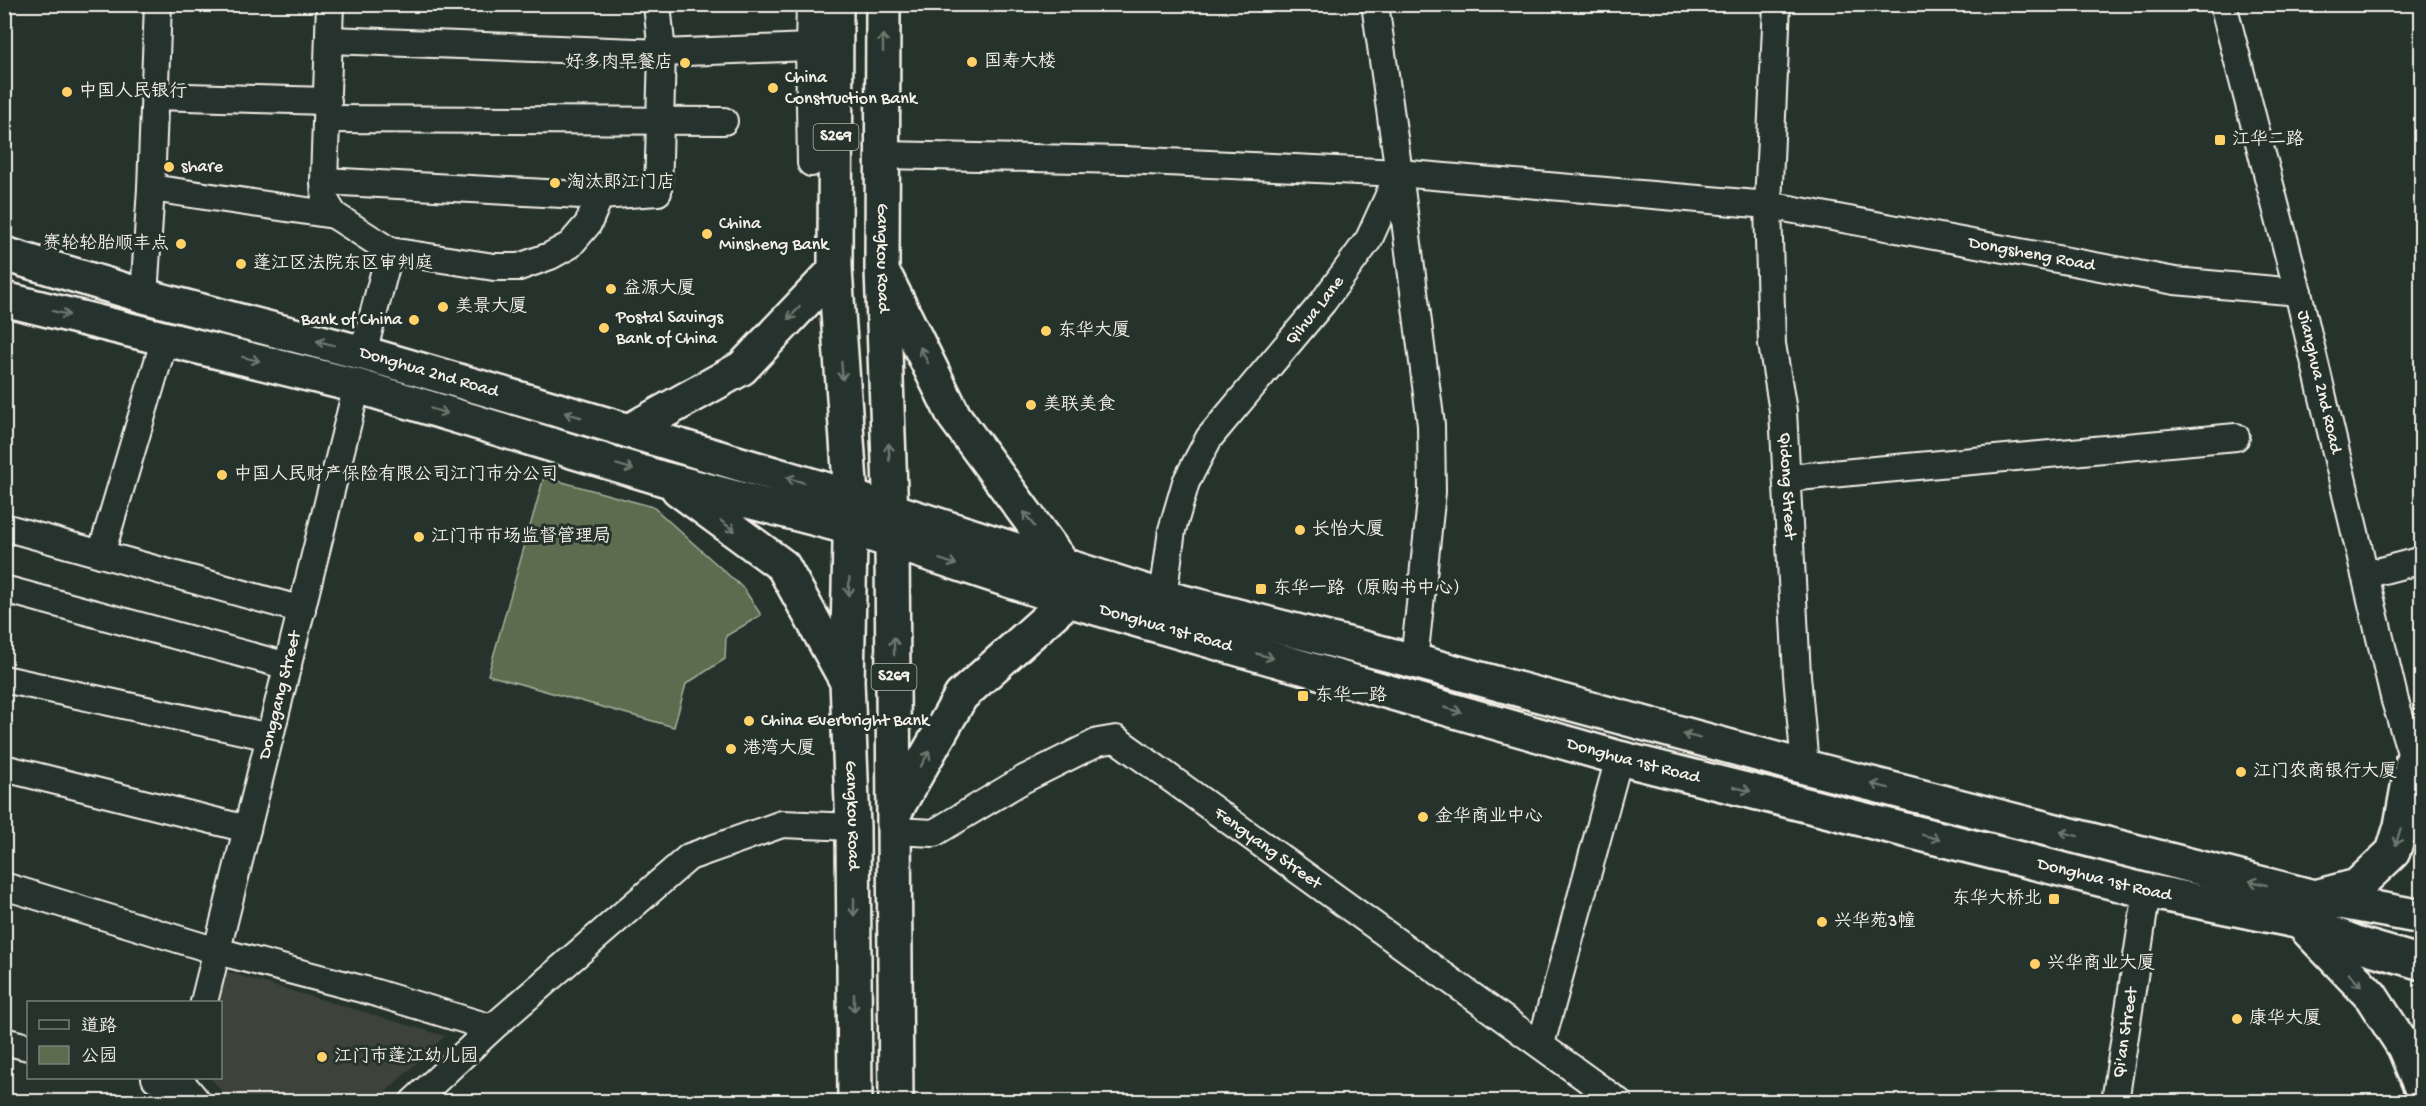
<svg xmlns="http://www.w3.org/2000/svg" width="2426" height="1106" font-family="'Gochi Hand','LXGW WenKai TC',sans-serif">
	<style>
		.built { fill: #3c423b }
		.green { fill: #5c6d4f; stroke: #a8af9c; stroke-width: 1.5 }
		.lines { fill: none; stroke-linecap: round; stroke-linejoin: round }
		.minor-casing { stroke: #f4f1e8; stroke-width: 30 }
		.major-casing { stroke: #f4f1e8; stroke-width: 38 }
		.minor { stroke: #26332d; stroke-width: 26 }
		.major { stroke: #26332d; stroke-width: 33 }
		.oneway { stroke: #6e766e }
		.poi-dot { fill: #ffd166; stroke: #26332d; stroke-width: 2 }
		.labels { text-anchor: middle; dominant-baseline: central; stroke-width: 6; stroke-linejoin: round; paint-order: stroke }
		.shield { fill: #26332d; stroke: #b6b8b0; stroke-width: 1.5 }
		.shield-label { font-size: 16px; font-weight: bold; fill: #f4f1e8 }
		.poi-label { font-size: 18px; fill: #f4f1e8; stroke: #26332d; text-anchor: start }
		.street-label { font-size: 18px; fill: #f4f1e8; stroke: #26332d }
	</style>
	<rect width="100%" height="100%" fill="#26332d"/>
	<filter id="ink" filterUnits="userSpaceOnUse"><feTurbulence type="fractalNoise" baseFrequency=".0167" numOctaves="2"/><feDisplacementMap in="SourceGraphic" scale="12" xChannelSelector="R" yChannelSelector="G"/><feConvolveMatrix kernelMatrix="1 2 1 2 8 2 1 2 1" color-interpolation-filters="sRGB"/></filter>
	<g filter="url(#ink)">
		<path class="built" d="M224 971 445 1036 376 1101H231L210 1078H220V1002H217Z"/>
		<path class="green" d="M544 477 653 507 744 589 761 615 726 636 725 659 686 684 674 727 488 675Z"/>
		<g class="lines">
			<g class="minor-casing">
				<g id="minor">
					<path d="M330 4 324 181 325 200 334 215 390 251 494 267H519L550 256 570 245 588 224 600 196"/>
					<path d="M810 4 809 47 811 163"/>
					<path id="s1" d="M1777 4 1768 205 1772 344 1783 411 1797 675 1805 767"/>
					<path id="s2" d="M2223 4 2298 292 2395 701 2413 759 2422 808"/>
					<path d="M330 40 662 53 809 47"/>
					<path d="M154 96 328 101"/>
					<path d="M327 119 724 121"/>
					<path id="s3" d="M883 155 1124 160 1399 173 1768 205 2175 281 2298 292"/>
					<path d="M1399 173 1431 425 1432 492 1414 661"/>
					<path d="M324 181 600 196 658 192 662 53 657 4"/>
					<path d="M151 188 334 215"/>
					<path d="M144 296 151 188 158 4"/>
					<path d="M363 353 390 251"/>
					<path d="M1787 478 2236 437"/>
					<path d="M4 527 302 610"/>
					<path d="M101 554 165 338"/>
					<path d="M2365 575 2422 560"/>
					<path d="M4 589 288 666"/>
					<path id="s4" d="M1163 597 1172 530 1186 482 1209 438 1323 302 1369 239 1399 173 1375 4"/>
					<path d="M4 679 270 737"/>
					<path d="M4 768 247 829"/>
					<path id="s5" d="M895 831 934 833 1024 779 1098 742 1116 739 1619 1102"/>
					<path d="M4 886 217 951 373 992 492 1028"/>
					<path id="s6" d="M204 1002 357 386"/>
					<path d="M4 1041 28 1047"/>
					<path d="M1541 1044 1619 758"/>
					<path d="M155 1078 183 1084 198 1102"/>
					<path d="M413 1102 492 1028 689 857 782 824 853 827"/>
					<path id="s7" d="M2115 1102 2147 891"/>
				</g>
			</g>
			<g class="major-casing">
				<g id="major">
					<path id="s8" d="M836 4 835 270 851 497 847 681 853 827 855 1102"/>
					<path id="s9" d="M883 4 882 269 892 544 896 1102"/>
					<path id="s10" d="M4 254 144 296 363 353 616 427 851 497 1163 597 1414 661 1805 767 2314 897 2422 917"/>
					<path d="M887 280 954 416 1064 566"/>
					<path id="s11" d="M4 299 357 386 664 479 851 528 1068 600 1619 758 2147 891 2301 922 2364 946 2422 963"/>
					<path d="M629 431 742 368 835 270"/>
					<path d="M678 489 783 566 846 680"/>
					<path d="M897 808 961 696 1068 600"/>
					<path d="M2319 896 2357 886 2393 852 2401 826 2413 759"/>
					<path d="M2306 928 2371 996 2404 1047 2422 1090"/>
				</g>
			</g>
			<use href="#minor" class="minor"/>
			<use href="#major" class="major"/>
		</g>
		<defs><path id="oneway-shaft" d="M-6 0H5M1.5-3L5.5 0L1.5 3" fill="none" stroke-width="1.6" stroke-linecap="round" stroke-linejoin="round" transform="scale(1.5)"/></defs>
		<g class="oneway">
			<use href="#oneway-shaft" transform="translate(883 43) rotate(-90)"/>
			<use href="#oneway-shaft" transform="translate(61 313) rotate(14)"/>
			<use href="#oneway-shaft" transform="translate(794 313) rotate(134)"/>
			<use href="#oneway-shaft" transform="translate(325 343) rotate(-166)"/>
			<use href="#oneway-shaft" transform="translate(924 355) rotate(-116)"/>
			<use href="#oneway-shaft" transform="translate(251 359) rotate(14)"/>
			<use href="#oneway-shaft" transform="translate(842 371) rotate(86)"/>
			<use href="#oneway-shaft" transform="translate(439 411) rotate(17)"/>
			<use href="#oneway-shaft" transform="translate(573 415) rotate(-164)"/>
			<use href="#oneway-shaft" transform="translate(889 452) rotate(-92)"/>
			<use href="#oneway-shaft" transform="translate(625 467) rotate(17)"/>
			<use href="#oneway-shaft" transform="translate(795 480) rotate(-163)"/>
			<use href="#oneway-shaft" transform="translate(1029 519) rotate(-126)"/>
			<use href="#oneway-shaft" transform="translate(728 526) rotate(36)"/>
			<use href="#oneway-shaft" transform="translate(948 562) rotate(18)"/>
			<use href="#oneway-shaft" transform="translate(849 587) rotate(92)"/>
			<use href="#oneway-shaft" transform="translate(894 646) rotate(-91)"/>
			<use href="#oneway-shaft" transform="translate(1265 656) rotate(16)"/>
			<use href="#oneway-shaft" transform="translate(1453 710) rotate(16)"/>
			<use href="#oneway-shaft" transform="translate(1691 736) rotate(-165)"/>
			<use href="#oneway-shaft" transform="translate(925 759) rotate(-60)"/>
			<use href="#oneway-shaft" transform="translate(1880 786) rotate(-166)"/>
			<use href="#oneway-shaft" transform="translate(1742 789) rotate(14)"/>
			<use href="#oneway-shaft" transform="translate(2069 834) rotate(-166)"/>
			<use href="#oneway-shaft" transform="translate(1931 837) rotate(14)"/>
			<use href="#oneway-shaft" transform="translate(2398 837) rotate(107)"/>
			<use href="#oneway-shaft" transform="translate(2258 883) rotate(-166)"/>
			<use href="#oneway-shaft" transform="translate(854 907) rotate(90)"/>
			<use href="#oneway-shaft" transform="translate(2355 980) rotate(47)"/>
			<use href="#oneway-shaft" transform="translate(854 1003) rotate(90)"/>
		</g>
	</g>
	<g class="poi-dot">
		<circle cx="972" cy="62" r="6"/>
		<circle cx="685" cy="63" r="6"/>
		<circle cx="773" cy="88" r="6"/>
		<circle cx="67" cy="92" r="6"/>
		<rect x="2214" y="134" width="12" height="12" rx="3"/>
		<circle cx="169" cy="167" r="6"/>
		<circle cx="555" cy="183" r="6"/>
		<circle cx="707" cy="234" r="6"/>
		<circle cx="181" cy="244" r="6"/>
		<circle cx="241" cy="264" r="6"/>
		<circle cx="611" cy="289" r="6"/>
		<circle cx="443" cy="307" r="6"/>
		<circle cx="414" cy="320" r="6"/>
		<circle cx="604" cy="328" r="6"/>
		<circle cx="1046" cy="331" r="6"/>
		<circle cx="1031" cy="405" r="6"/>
		<circle cx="222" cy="475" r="6"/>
		<circle cx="1300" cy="530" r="6"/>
		<circle cx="419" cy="537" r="6"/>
		<rect x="1255" y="583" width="12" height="12" rx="3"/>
		<rect x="1297" y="690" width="12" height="12" rx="3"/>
		<circle cx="749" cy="721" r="6"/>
		<circle cx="731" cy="749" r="6"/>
		<circle cx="2241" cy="772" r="6"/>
		<circle cx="1423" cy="817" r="6"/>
		<rect x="2048" y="893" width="12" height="12" rx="3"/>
		<circle cx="1822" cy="922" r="6"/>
		<circle cx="2035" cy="964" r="6"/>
		<circle cx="2237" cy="1019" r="6"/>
		<circle cx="322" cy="1057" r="6"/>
	</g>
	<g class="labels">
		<g class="shield">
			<rect x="813.5" y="124" width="45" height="26" rx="4.5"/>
			<rect x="871.5" y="664" width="45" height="26" rx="4.5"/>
		</g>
		<g class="shield-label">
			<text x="836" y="137">S269</text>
			<text x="894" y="677">S269</text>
		</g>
		<g class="poi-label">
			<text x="984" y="62">国寿大楼</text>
			<text x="673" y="63" text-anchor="end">好多肉早餐店</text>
			<text x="785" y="78">China<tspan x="785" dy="21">Construction Bank</tspan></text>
			<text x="79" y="92">中国人民银行</text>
			<text x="2232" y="140">江华二路</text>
			<text x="181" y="167">share</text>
			<text x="567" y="183">淘汰郎江门店</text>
			<text x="719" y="224">China<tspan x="719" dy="21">Minsheng Bank</tspan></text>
			<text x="169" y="244" text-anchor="end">赛轮轮胎顺丰点</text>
			<text x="253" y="264">蓬江区法院东区审判庭</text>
			<text x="623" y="289">益源大厦</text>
			<text x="455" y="307">美景大厦</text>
			<text x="616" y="318">Postal Savings<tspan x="616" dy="21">Bank of China</tspan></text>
			<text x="402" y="320" text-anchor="end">Bank of China</text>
			<text x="1058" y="331">东华大厦</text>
			<text x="1043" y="405">美联美食</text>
			<text x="234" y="475">中国人民财产保险有限公司江门市分公司</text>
			<text x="1312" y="530">长怡大厦</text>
			<text x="431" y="537">江门市市场监督管理局</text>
			<text x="1273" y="589">东华一路（原购书中心）</text>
			<text x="1315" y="696">东华一路</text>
			<text x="761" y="721">China Everbright Bank</text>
			<text x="743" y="749">港湾大厦</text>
			<text x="2253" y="772">江门农商银行大厦</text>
			<text x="1435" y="817">金华商业中心</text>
			<text x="2042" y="899" text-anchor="end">东华大桥北</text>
			<text x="1834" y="922">兴华苑3幢</text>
			<text x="2047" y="964">兴华商业大厦</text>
			<text x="2249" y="1019">康华大厦</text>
			<text x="334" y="1057">江门市蓬江幼儿园</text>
		</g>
		<g class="street-label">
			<text stroke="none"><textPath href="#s3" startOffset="1155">Dongsheng Road</textPath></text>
			<text stroke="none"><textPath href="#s9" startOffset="254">Gangkou Road</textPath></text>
			<text stroke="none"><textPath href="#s4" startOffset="333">Qihua Lane</textPath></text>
			<text stroke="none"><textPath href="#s10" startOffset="441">Donghua 2nd Road</textPath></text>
			<text stroke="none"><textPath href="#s2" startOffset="390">Jianghua 2nd Road</textPath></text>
			<text stroke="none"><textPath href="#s1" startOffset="483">Qidong Street</textPath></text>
			<text stroke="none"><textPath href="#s11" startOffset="1208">Donghua 1st Road</textPath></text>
			<text stroke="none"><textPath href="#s6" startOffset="316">Donggang Street</textPath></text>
			<text stroke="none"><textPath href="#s11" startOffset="1694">Donghua 1st Road</textPath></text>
			<text stroke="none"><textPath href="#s8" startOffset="812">Gangkou Road</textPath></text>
			<text stroke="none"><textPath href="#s5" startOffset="432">Fengyang Street</textPath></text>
			<text stroke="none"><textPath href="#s11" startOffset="2180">Donghua 1st Road</textPath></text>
			<text stroke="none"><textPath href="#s7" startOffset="70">Qi'an Street</textPath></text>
		</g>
	</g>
	<rect width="2426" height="1106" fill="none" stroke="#26332d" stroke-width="24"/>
	<rect x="12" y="12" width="2402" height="1082" fill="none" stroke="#f4f1e8" stroke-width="2" filter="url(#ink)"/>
	<rect x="27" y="1001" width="195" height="78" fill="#26332d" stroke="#787f78" stroke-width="1.5"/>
	<rect x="39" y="1020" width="30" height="9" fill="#26332d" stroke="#787f78" stroke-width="1.5"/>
	<text x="81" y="1031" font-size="18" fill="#f4f1e8">道路</text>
	<rect x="39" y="1046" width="30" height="18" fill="#5c6d4f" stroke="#787f78" stroke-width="1.5"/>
	<text x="81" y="1061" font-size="18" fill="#f4f1e8">公园</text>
</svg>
